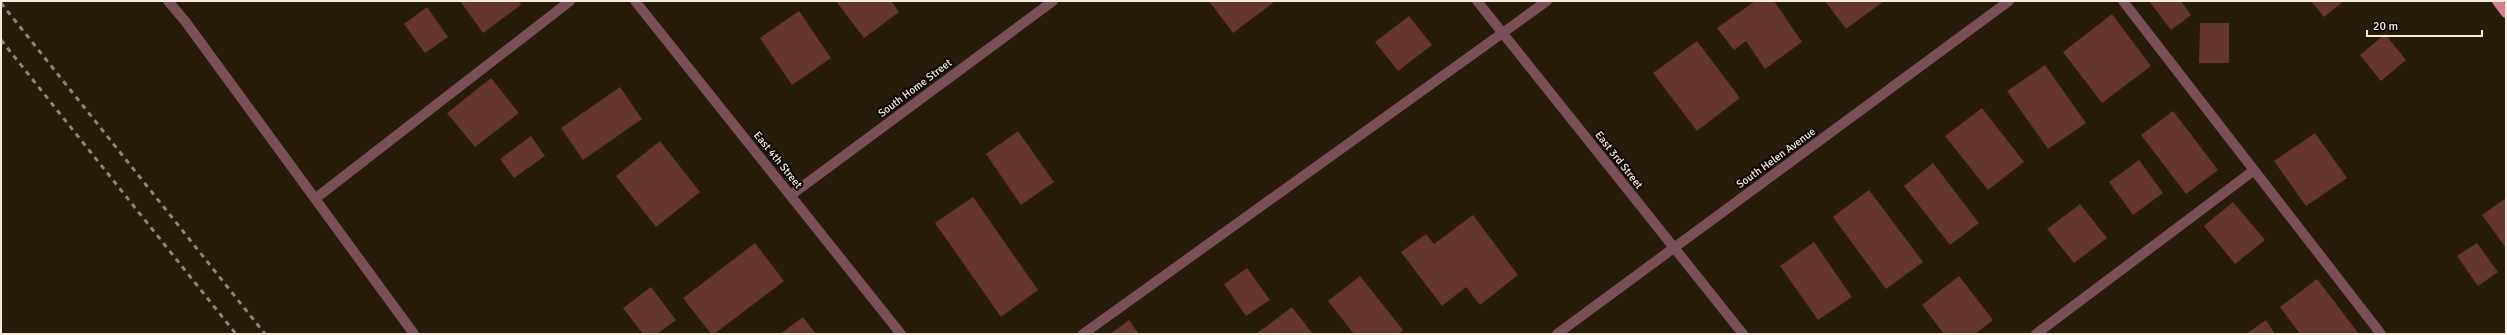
<svg xmlns="http://www.w3.org/2000/svg" width="2507" height="335" font-family="Signika,sans-serif">
	<style>
		.building { fill: #653530 }
		.lines { fill: none; stroke-linecap: round; stroke-linejoin: round }
		.lane { stroke: #794f58; stroke-width: 10 }
		.street { stroke: #794f58; stroke-width: 10 }
		.primary { stroke: #d67f93; stroke-width: 10 }
		.rail { stroke: #8f8577; stroke-width: 3; stroke-dasharray: 5 5; stroke-linecap: butt }
		.labels { text-anchor: middle; dominant-baseline: central; stroke-width: 4; stroke-linejoin: round; paint-order: stroke }
		.street-label { font-size: 11px; fill: #f5ece1; stroke: #0c0702 }
	</style>
	<rect width="100%" height="100%" fill="#271b0a"/>
	<path class="building" d="M460 1H519L521 5 483 33Z
		M836 1H891L899 12 864 38Z
		M1209 1H1272L1273 3 1233 33Z
		M1755 1H1774L1802 42 1765 69 1746 41 1734 50 1717 28Z
		M1825 1H1884L1846 29Z
		M2149 1H2181L2191 15 2171 30Z
		M2311 1H2344L2324 17Z
		M427 7 448 37 425 53 404 24Z
		M799 11 831 58 792 85 760 38Z
		M2112 14 2151 66 2102 103 2063 52Z
		M1409 16 1432 45 1398 71 1375 42Z
		M2200 23H2229V63H2199Z
		M2385 34 2406 60 2381 81 2360 55Z
		M1697 41 1740 98 1697 131 1653 73Z
		M2045 65 2086 123 2048 149 2007 91Z
		M491 78 519 113 475 147 447 113Z
		M620 87 642 119 583 160 561 128Z
		M1982 108 2024 162 1988 190 1945 136Z
		M2173 111 2218 170 2186 194 2141 135Z
		M1018 131 1054 182 1021 205 986 154Z
		M2315 133 2347 178 2306 206 2274 161Z
		M531 136 545 156 514 178 500 159Z
		M660 141 700 192 656 227 616 176Z
		M2139 160 2163 193 2133 215 2109 182Z
		M1933 163 1979 223 1950 245 1904 186Z
		M1869 190 1923 262 1886 289 1833 217Z
		M973 197 1038 290 1001 317 935 223Z
		M2506 198V248L2482 215Z
		M2233 202 2265 240 2235 264 2204 226Z
		M2080 204 2107 238 2074 263 2047 229Z
		M1473 215 1518 275 1480 305 1466 287 1442 306 1401 252 1426 234 1434 244Z
		M1814 242 1852 297 1818 320 1780 266Z
		M755 243 784 281 714 334H711L683 298Z
		M2477 243 2498 272 2478 286 2457 256Z
		M1247 268 1270 300 1246 316 1224 284Z
		M1360 276 1403 330 1399 334H1354L1328 301Z
		M1959 276 1993 320 1975 334H1944L1922 305Z
		M2317 279 2359 334H2300L2280 307Z
		M651 287 676 320 657 334H643L623 308Z
		M1292 307 1313 334H1256Z
		M803 317 816 334H780Z
		M1129 320 1139 334H1110Z
		M2266 320 2275 334H2246Z"/>
	<g class="lines">
		<path class="lane" d="M168 1 185 21 414 334
			M2123 1 2381 334
			M316 198 570 1
			M1083 334 1547 1
			M2036 334 2253 171"/>
		<path class="street" d="M635 1 901 334
			M1477 1 1743 334
			M791 195 1053 1
			M1557 334 2009 1"/>
		<path class="primary" d="M2497 1 2506 13"/>
		<path class="rail" d="M1 3 265 334
			M1 40 236 334"/>
	</g>
	<g class="labels">
		<g class="street-label">
			<text transform="translate(915 88) rotate(-37)">South Home Street</text>
			<text transform="translate(1776 158) rotate(-36)">South Helen Avenue</text>
			<text transform="translate(778 160) rotate(51)">East 4th Street</text>
			<text transform="translate(1619 160) rotate(52)">East 3rd Street</text>
		</g>
	</g>
	<rect width="2507" height="335" fill="none" stroke="#f5ece1" stroke-width="4"/>
	<path d="M2367 30v6h115v-6" fill="none" stroke="#f5ece1" stroke-width="2"/>
	<text x="2373" y="30" font-size="12" fill="#f5ece1" stroke="#0c0702" stroke-width="3" paint-order="stroke">20 m</text>
</svg>
